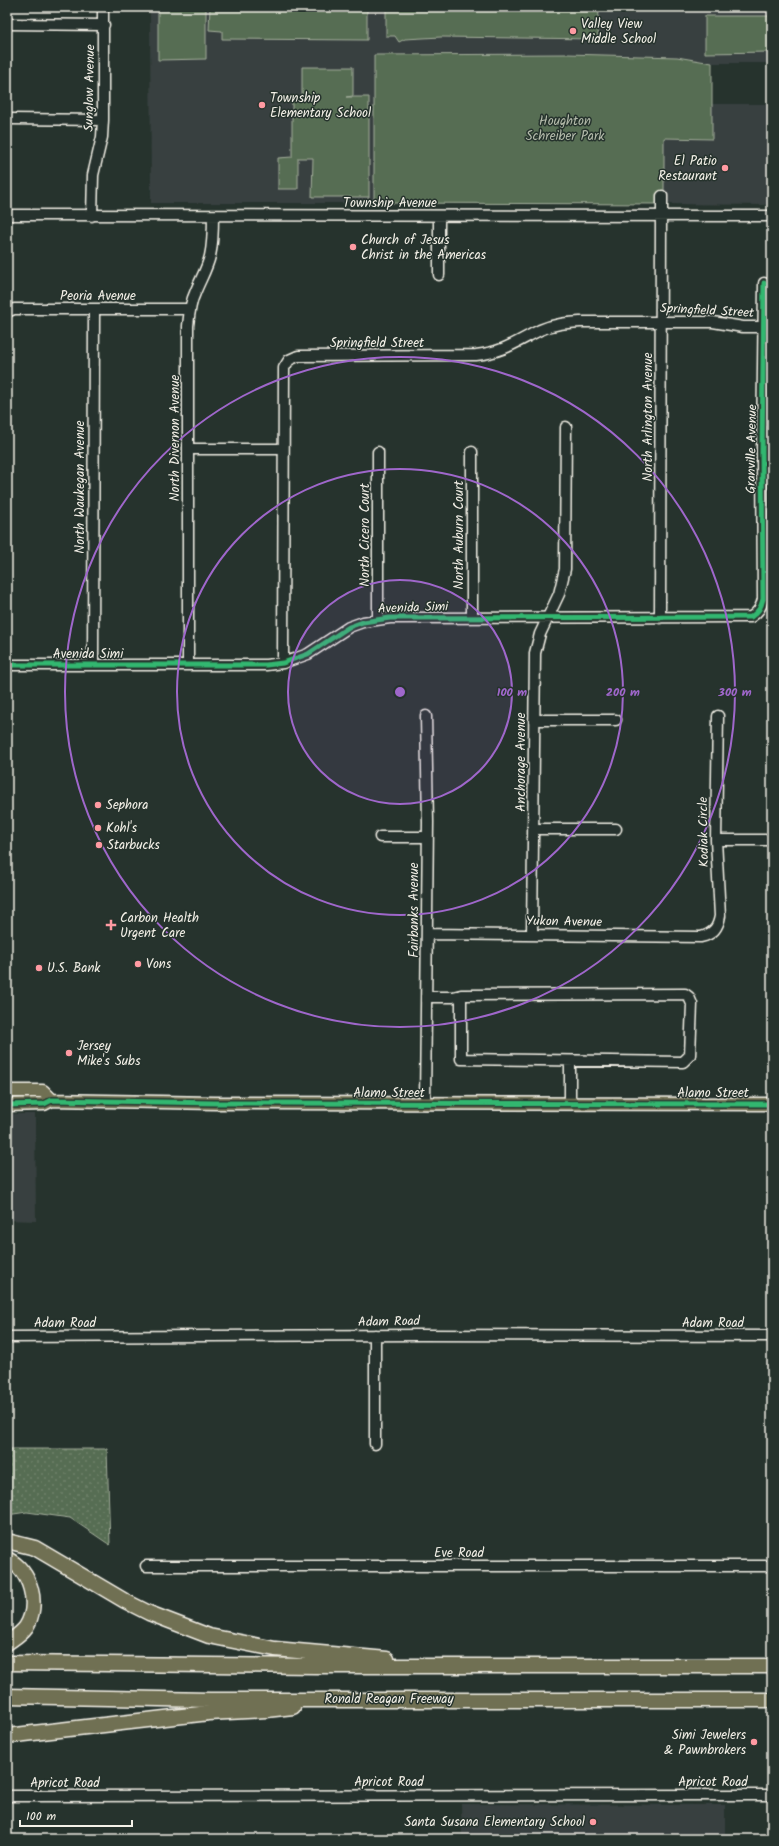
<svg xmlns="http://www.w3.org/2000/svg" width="779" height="1846" font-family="Kalam,sans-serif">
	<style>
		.built { fill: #384140 }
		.grass { fill: url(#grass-dots); stroke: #a5af9d }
		.park { fill: #566d52; stroke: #a5af9d }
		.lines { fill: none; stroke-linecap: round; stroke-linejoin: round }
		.minor-casing { stroke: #f4f1e8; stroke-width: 13 }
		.major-casing { stroke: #f4f1e8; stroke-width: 15 }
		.highway-casing { stroke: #f4f1e8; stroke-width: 17 }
		.minor { stroke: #26332d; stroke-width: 10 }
		.major { stroke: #706f52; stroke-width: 12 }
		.highway { stroke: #706f52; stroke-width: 14 }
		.cycleway-casing { stroke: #26332d; stroke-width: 8 }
		.cycleway { stroke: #33b770; stroke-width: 5 }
		.ring { fill: none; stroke: #9f67cb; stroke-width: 2 }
		.poi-dot { fill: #ff9aa2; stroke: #26332d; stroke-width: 1.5 }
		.labels { text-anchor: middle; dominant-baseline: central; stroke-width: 3; stroke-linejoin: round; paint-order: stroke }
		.poi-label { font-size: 13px; fill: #f4f1e8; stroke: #26332d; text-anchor: start }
		.street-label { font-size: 13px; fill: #f4f1e8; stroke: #26332d }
		.park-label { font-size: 13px; fill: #b5bcac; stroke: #26332d }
		.centre { fill: #9f67cb; stroke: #26332d; stroke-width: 2 }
		.ring-label { font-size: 12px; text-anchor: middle; font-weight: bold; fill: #9f67cb; stroke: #26332d; stroke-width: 3; stroke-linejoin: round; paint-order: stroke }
	</style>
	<defs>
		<pattern id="grass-dots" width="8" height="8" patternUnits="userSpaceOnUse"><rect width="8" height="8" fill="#566d52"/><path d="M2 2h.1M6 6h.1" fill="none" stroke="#6f826b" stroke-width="1.8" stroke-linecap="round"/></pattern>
	</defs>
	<rect width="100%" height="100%" fill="#26332d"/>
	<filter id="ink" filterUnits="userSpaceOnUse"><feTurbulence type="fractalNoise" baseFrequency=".025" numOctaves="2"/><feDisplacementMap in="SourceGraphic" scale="8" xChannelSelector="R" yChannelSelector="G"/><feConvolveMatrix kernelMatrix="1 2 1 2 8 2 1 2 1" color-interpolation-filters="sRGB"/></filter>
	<g filter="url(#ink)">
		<path class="built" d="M150 7H772V63H712L677 57 567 54 374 55V203H151Z
			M712 104H772V205L664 204V138L712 139Z
			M7 1114H35L36 1221 7 1220Z
			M461 1804 725 1805V1839H462Z"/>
		<path class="grass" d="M7 1449H107L110 1545 70 1518 27 1512 7 1515Z"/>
		<path class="park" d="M158 7H206V59L158 60Z
			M210 7H367V40L222 39V31L209 30Z
			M386 7H599L598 39 441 37 405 39 399 42 395 36H386Z
			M705 16H772V52L705 53Z
			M567 54 677 57 712 63V139L664 138V204L374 203V55Z
			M302 67H353V96L346 97H369V197H312L313 158H298V189H278V158L292 157V97H302Z"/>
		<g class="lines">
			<g class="minor-casing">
				<path id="minor" d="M7 24 104 25
					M10 119 103 120
					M662 196V216
					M7 215 772 216
					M92 216 93 175 102 137 103 120V7
					M439 216V275
					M7 312 14 309H190
					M188 449H283
					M472 618V452
					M660 618 661 216
					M378 619V452
					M283 663 284 368 289 360 298 356 476 355C504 352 516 342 540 330 553 324 566 323 580 322H713L743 327H764
					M7 665H266L283 663 308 654 349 627 363 622 390 618 751 617C758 612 761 608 763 599L762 452 764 283
					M93 665 94 309
					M188 665V326C189 315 190 303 195 293 200 280 207 269 210 256 213 243 213 229 213 216
					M534 720H616
					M534 829H616
					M380 837H427
					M716 840H772
					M427 934 701 937C713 934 718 928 720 916L716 840 718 716
					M532 935 535 653 540 634 559 594 565 569 566 427
					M427 997H453L461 995 685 994 689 997 692 1004 690 1055 683 1062 461 1059V995
					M570 1061V1104
					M425 1104 428 822 426 716
					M375 1335V1444
					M7 1337 421 1335 772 1336
					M146 1566H772
					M7 1796 772 1795"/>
			</g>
			<g class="major-casing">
				<path id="major" d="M7 1091H43L52 1100
					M7 1105 44 1104 52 1100 215 1103 772 1104"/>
			</g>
			<g class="highway-casing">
				<path id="highway" d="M7 1541 35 1548 125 1601 149 1613 209 1636 275 1649 387 1659
					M7 1559C31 1570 40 1605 26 1627 21 1634 14 1638 7 1643
					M7 1663 315 1666H772
					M7 1696 210 1700H772
					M7 1736 209 1713 266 1710 293 1707"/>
			</g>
			<use href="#minor" class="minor"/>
			<use href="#major" class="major"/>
			<use href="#highway" class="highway"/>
			<g class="cycleway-casing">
				<path id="cycleway" d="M7 665H266L283 663 308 654 349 627 363 622 390 618 751 617C758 612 761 608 763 599L762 452 764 283
					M7 1105 44 1104 52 1100 215 1103 772 1104"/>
			</g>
			<use href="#cycleway" class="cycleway"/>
		</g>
	</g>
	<circle cx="400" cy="692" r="112" fill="#9f67cb" fill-opacity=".12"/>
	<g class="ring">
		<circle cx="400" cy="692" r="112"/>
		<circle cx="400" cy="692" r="223"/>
		<circle cx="400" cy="692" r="335"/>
	</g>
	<g class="poi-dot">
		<circle cx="573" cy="31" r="4"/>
		<circle cx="262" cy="105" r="4"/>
		<circle cx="725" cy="168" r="4"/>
		<circle cx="353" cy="247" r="4"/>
		<circle cx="98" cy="805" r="4"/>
		<circle cx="98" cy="828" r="4"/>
		<circle cx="99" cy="845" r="4"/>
		<path d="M109 919h4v4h4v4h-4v4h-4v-4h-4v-4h4z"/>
		<circle cx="138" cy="964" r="4"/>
		<circle cx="39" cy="968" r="4"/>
		<circle cx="69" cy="1053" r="4"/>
		<circle cx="754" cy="1742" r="4"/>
		<circle cx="593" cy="1822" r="4"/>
	</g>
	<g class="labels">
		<g class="poi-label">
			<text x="581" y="24">Valley View<tspan x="581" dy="15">Middle School</tspan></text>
			<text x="270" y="98">Township<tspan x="270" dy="15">Elementary School</tspan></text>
			<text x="717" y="161" text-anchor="end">El Patio<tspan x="717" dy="15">Restaurant</tspan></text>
			<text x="361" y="240">Church of Jesus<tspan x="361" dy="15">Christ in the Americas</tspan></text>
			<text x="106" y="805">Sephora</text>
			<text x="106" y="828">Kohl's</text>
			<text x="107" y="845">Starbucks</text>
			<text x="120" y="918">Carbon Health<tspan x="120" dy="15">Urgent Care</tspan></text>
			<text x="146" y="964">Vons</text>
			<text x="47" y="968">U.S. Bank</text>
			<text x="77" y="1046">Jersey<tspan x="77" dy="15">Mike's Subs</tspan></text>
			<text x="746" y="1735" text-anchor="end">Simi Jewelers<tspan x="746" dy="15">&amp; Pawnbrokers</tspan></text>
			<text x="585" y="1822" text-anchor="end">Santa Susana Elementary School</text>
		</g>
		<g class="street-label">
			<text transform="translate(90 88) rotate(-89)">Sunglow Avenue</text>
			<text x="390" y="203">Township Avenue</text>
			<text x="98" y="296">Peoria Avenue</text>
			<text transform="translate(707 311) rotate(3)">Springfield Street</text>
			<text x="377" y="343">Springfield Street</text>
			<text transform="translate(648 417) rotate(-90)">North Arlington Avenue</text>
			<text transform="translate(175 438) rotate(-90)">North Divernon Avenue</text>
			<text transform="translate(752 449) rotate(-89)">Granville Avenue</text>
			<text transform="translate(80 487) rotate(-90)">North Waukegan Avenue</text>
			<text transform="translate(365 535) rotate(-90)">North Cicero Court</text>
			<text transform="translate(459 535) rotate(-90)">North Auburn Court</text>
			<text transform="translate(413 608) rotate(-2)">Avenida Simi</text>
			<text x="88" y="654">Avenida Simi</text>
			<text transform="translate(521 762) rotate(-90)">Anchorage Avenue</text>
			<text transform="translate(704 832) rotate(-91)">Kodiak Circle</text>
			<text transform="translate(414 910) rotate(-90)">Fairbanks Avenue</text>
			<text transform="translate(564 922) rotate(1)">Yukon Avenue</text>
			<text x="389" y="1093">Alamo Street</text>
			<text x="713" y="1093">Alamo Street</text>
			<text transform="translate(389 1322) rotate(-1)">Adam Road</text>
			<text x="65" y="1323">Adam Road</text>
			<text x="713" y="1323">Adam Road</text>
			<text x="459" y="1553">Eve Road</text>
			<text x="389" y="1699">Ronald Reagan Freeway</text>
			<text x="389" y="1782">Apricot Road</text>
			<text x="713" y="1782">Apricot Road</text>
			<text x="65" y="1783">Apricot Road</text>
		</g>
		<g class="park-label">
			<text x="565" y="121">Houghton<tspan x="565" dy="15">Schreiber Park</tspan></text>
		</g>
	</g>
	<circle cx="400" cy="692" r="6" class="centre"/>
	<g class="ring-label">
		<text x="512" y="696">100 m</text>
		<text x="623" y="696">200 m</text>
		<text x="735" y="696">300 m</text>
	</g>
	<rect width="779" height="1846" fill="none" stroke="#26332d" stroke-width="24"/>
	<rect x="12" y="12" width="755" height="1822" fill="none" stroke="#f4f1e8" stroke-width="1.5" filter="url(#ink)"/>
	<path d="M20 1820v6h112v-6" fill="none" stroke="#f4f1e8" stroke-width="2"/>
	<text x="26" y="1820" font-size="12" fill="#f4f1e8" stroke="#26332d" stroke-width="3" paint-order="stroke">100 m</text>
</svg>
